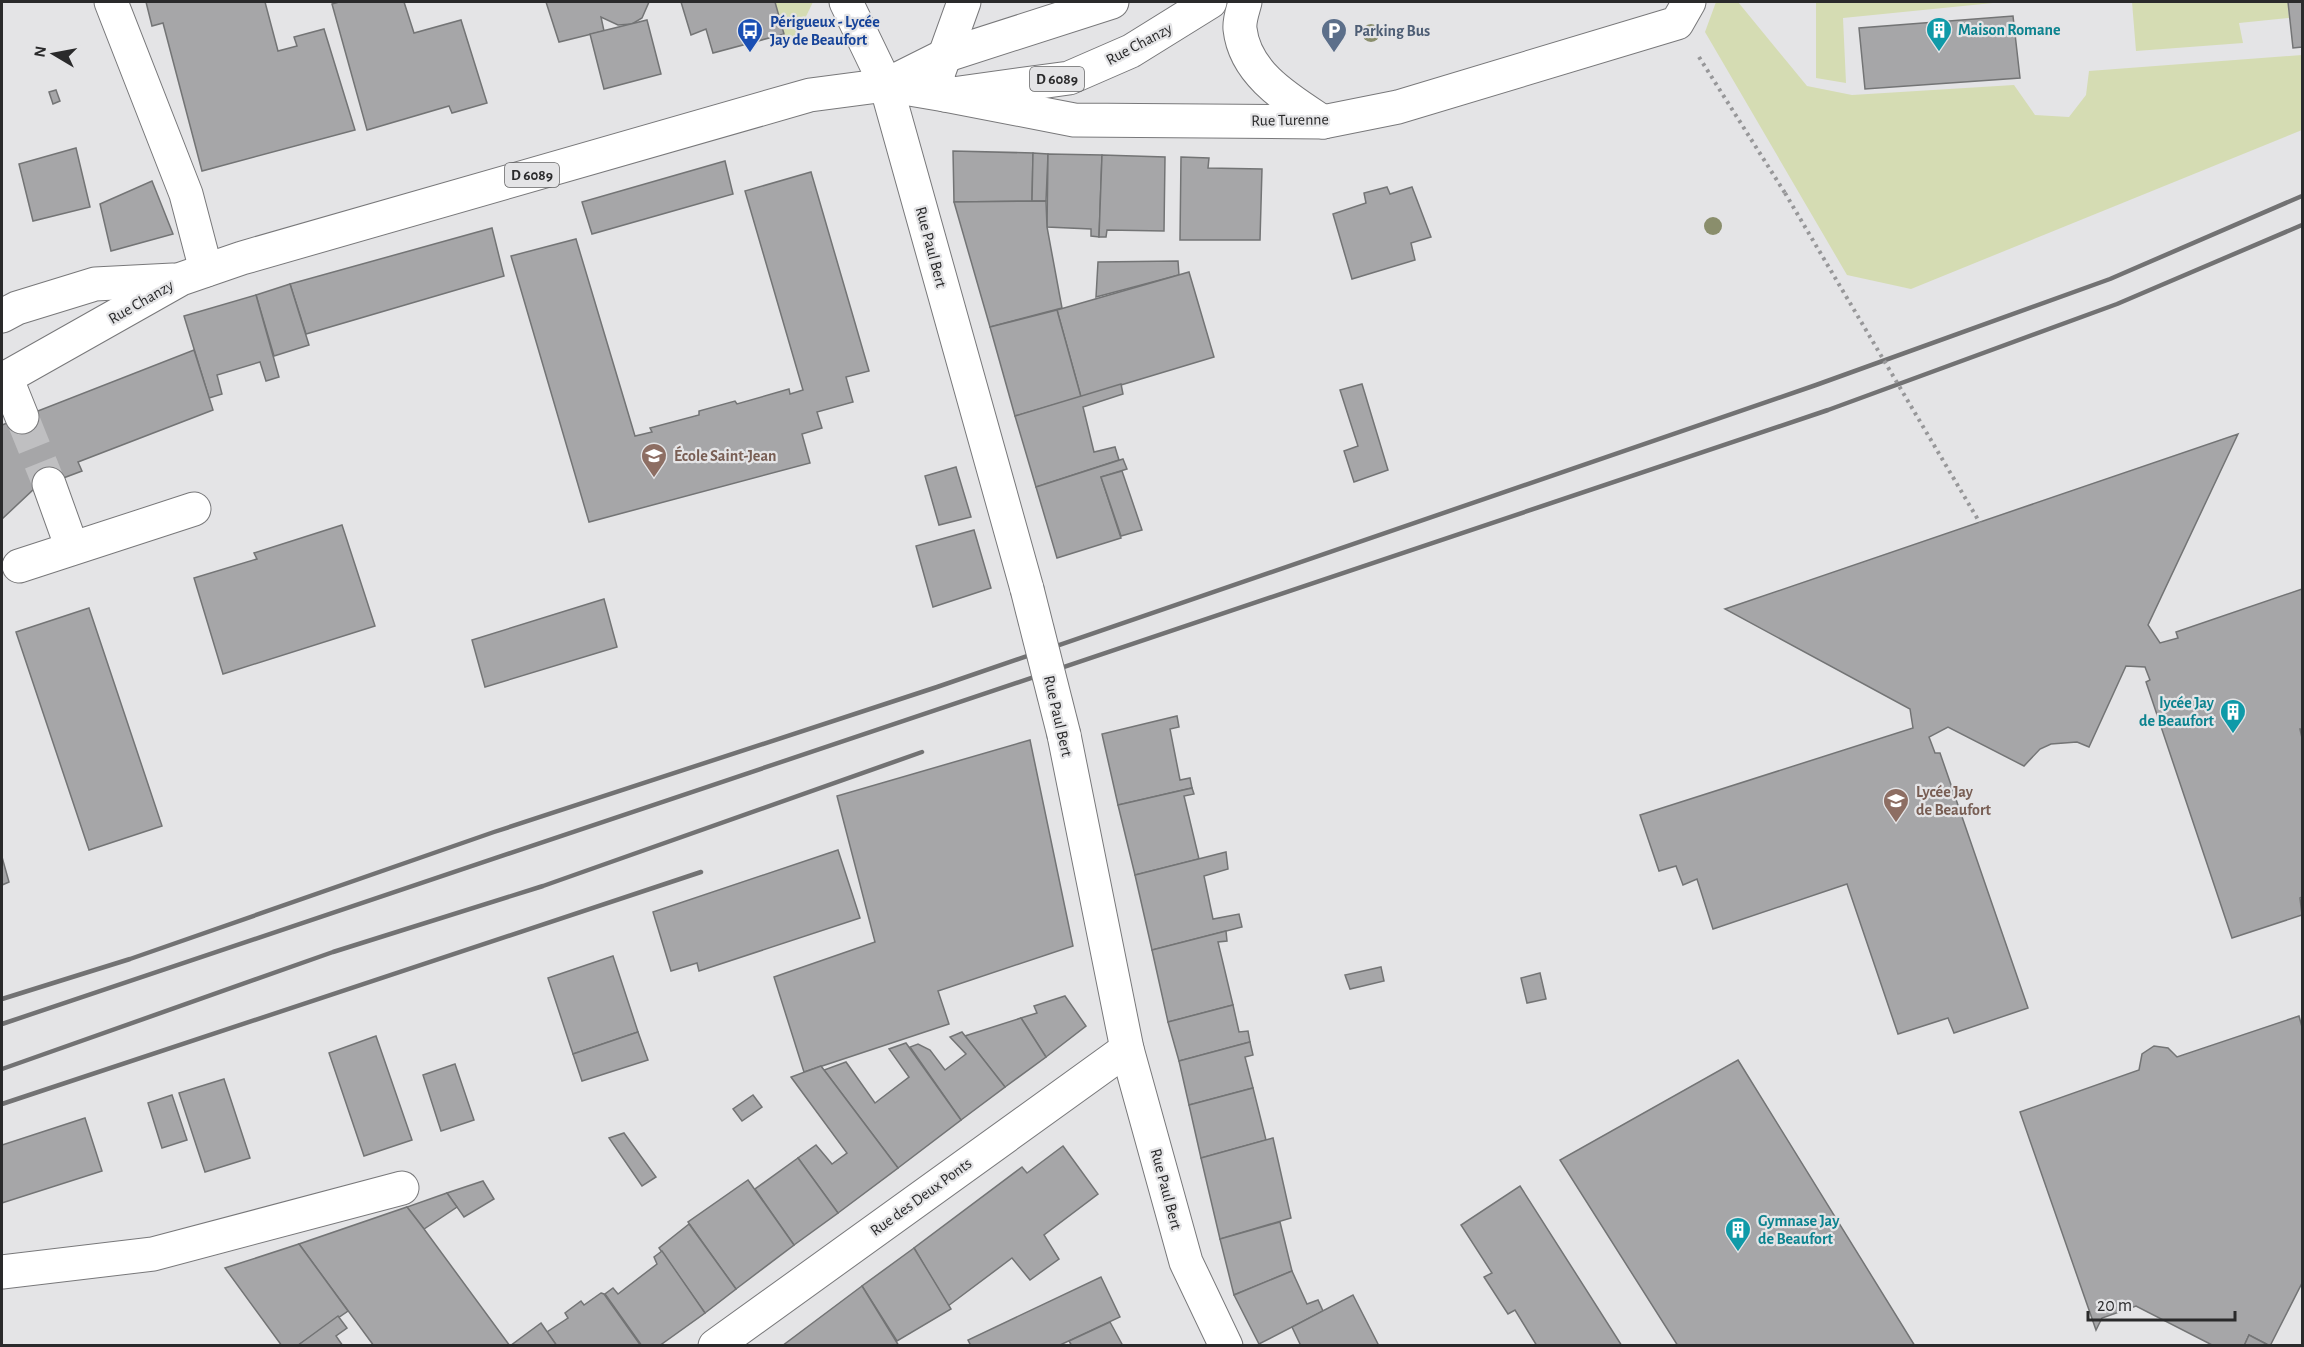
<svg xmlns="http://www.w3.org/2000/svg" width="2304" height="1347" font-family="'Alegreya Sans',sans-serif">
	<rect width="100%" height="100%" fill="#e4e4e6"/>
	<!-- green -->
	<g fill="#d5dcb3">
		<polygon points="775,2 813,2 797,35 785,38"/>
		<polygon points="1716,2 1738,2 1807,86 1852,95 2014,85 2035,115 2069,117 2086,95 2089,71 2302,55 2302,130 1911,289 1847,275 1705,32"/>
		<polygon points="1816,2 2003,2 1843,18 1846,83 1816,78"/>
		<polygon points="2132,2 2288,2 2289,18 2239,23 2243,43 2136,51"/>
	</g>
	<!-- building -->
	<g fill="#a6a6a8" stroke="#737475" stroke-width="1.5">
		<polygon points="146,2 265,2 278,51 297,46 294,37 324,29 355,130 202,171 163,23 152,26"/>
		<polygon points="339,2 404,2 414,33 461,20 487,103 452,113 449,106 367,130 332,4"/>
		<polygon points="546,2 649,2 642,18 632,24 618,25 601,17 604,31 559,42"/>
		<polygon points="681,2 775,2 784,34 713,53 706,29 691,35"/>
		<polygon points="2288,2 2302,2 2302,47 2293,48"/>
		<polygon points="2013,16 2020,78 1865,89 1859,28"/>
		<polygon points="647,20 661,74 604,89 590,34"/>
		<polygon points="56,90 60,101 53,104 49,92"/>
		<polygon points="76,148 90,207 33,221 19,164"/>
		<polygon points="953,151 1033,153 1032,201 954,202"/>
		<polygon points="1033,153 1048,154 1046,201 1032,201"/>
		<polygon points="1048,154 1102,155 1099,237 1091,236 1091,229 1047,227"/>
		<polygon points="1102,155 1165,157 1164,231 1107,230 1106,237 1099,237"/>
		<polygon points="1181,157 1209,158 1208,168 1262,169 1260,240 1180,240"/>
		<polygon points="725,161 733,194 592,234 582,202"/>
		<polygon points="811,172 869,371 846,377 853,402 817,412 822,428 802,434 810,463 589,522 511,256 576,239 635,436 652,432 650,428 699,415 699,411 735,401 737,404 789,389 790,394 803,390 745,191"/>
		<polygon points="152,181 173,234 111,251 100,204"/>
		<polygon points="1387,187 1390,194 1412,187 1431,237 1411,243 1415,260 1352,279 1333,214 1366,203 1364,193"/>
		<polygon points="1046,201 1047,227 1062,308 990,327 954,202"/>
		<polygon points="492,228 504,276 306,334 290,284"/>
		<polygon points="1178,261 1179,275 1096,297 1098,262"/>
		<polygon points="1189,272 1214,357 1081,397 1057,310"/>
		<polygon points="290,284 309,345 274,356 256,295"/>
		<polygon points="256,295 279,377 266,381 260,362 217,375 222,394 209,398 184,316"/>
		<polygon points="1057,310 1081,397 1015,416 990,327"/>
		<polygon points="194,350 213,410 78,462 82,471 34,489 2,519 2,425"/>
		<polygon points="1121,384 1123,394 1083,407 1094,452 1115,447 1119,460 1036,487 1015,416"/>
		<polygon points="1362,384 1388,470 1354,482 1344,451 1358,446 1340,390"/>
		<polygon points="2238,434 2148,625 2160,643 2178,638 2176,632 2302,589 2302,729 2300,729 2302,738 2302,897 2300,898 2302,915 2232,938 2146,682 2150,680 2145,667 2126,666 2089,747 2077,742 2051,744 2040,749 2024,766 1948,727 1929,737 1935,753 1940,753 2028,1008 1954,1033 1948,1018 1898,1034 1847,884 1713,929 1697,879 1683,885 1676,866 1659,871 1640,815 1913,728 1910,709 1725,609"/>
		<polygon points="1123,459 1127,469 1101,477 1121,538 1057,558 1036,487"/>
		<polygon points="956,467 971,517 939,525 925,476"/>
		<polygon points="1122,471 1142,530 1121,536 1101,477"/>
		<polygon points="342,525 375,626 223,674 194,578 257,559 254,553"/>
		<polygon points="974,530 991,588 933,607 916,546"/>
		<polygon points="604,599 617,647 485,687 472,640"/>
		<polygon points="89,608 162,826 89,850 16,632"/>
		<polygon points="1177,716 1179,727 1170,729 1180,780 1190,778 1192,788 1118,805 1102,734"/>
		<polygon points="1030,740 1073,946 938,991 949,1024 804,1072 774,977 875,942 837,796"/>
		<polygon points="1192,788 1194,794 1184,796 1199,859 1135,875 1118,805"/>
		<polygon points="838,850 860,918 699,971 697,963 671,971 653,912"/>
		<polygon points="1226,852 1228,869 1204,876 1213,919 1239,914 1242,927 1152,950 1135,875"/>
		<polygon points="2,857 9,882 2,885"/>
		<polygon points="1226,931 1227,941 1218,942 1233,1005 1168,1022 1152,950"/>
		<polygon points="613,956 638,1032 573,1054 548,978"/>
		<polygon points="1381,967 1384,981 1350,989 1345,975"/>
		<polygon points="1540,973 1546,999 1527,1003 1521,978"/>
		<polygon points="1065,996 1086,1026 1046,1057 1021,1018 1037,1013 1034,1006"/>
		<polygon points="1233,1005 1239,1032 1248,1031 1250,1042 1179,1061 1168,1022"/>
		<polygon points="2299,1016 2302,1027 2302,1283 2270,1346 2249,1335 2244,1346 2214,1346 2136,1306 2102,1318 2096,1330 2020,1112 2139,1070 2142,1054 2154,1046 2168,1048 2177,1057"/>
		<polygon points="1021,1018 1046,1057 1005,1087 965,1036"/>
		<polygon points="638,1032 648,1060 582,1081 573,1054"/>
		<polygon points="962,1032 1005,1087 961,1120 910,1047 918,1044 930,1050 945,1070 966,1054 950,1037"/>
		<polygon points="376,1036 412,1140 364,1156 329,1053"/>
		<polygon points="1250,1042 1253,1055 1245,1057 1253,1088 1189,1105 1179,1061"/>
		<polygon points="906,1043 961,1120 898,1168 824,1070 846,1062 875,1103 909,1077 889,1049"/>
		<polygon points="1738,1060 1915,1346 1678,1346 1560,1160"/>
		<polygon points="455,1064 474,1120 441,1131 423,1075"/>
		<polygon points="821,1066 898,1168 838,1213 798,1158 816,1145 832,1164 847,1153 791,1077"/>
		<polygon points="224,1079 250,1158 205,1172 179,1093"/>
		<polygon points="1253,1088 1266,1140 1201,1158 1189,1105"/>
		<polygon points="172,1095 187,1140 162,1148 148,1103"/>
		<polygon points="753,1095 762,1107 742,1121 733,1109"/>
		<polygon points="85,1118 102,1171 2,1203 2,1145"/>
		<polygon points="624,1133 656,1177 642,1186 609,1138"/>
		<polygon points="1273,1138 1291,1218 1220,1239 1201,1158"/>
		<polygon points="1063,1146 1098,1194 1044,1235 1059,1259 1030,1280 1012,1258 948,1306 914,1248 1022,1167 1027,1173"/>
		<polygon points="798,1158 838,1213 794,1245 755,1189"/>
		<polygon points="748,1180 794,1245 736,1289 688,1222"/>
		<polygon points="483,1181 494,1199 464,1217 447,1193"/>
		<polygon points="1520,1186 1622,1346 1537,1346 1515,1310 1508,1314 1484,1277 1492,1273 1461,1225"/>
		<polygon points="447,1193 457,1207 424,1229 407,1207"/>
		<polygon points="407,1207 424,1229 510,1346 374,1346 299,1244"/>
		<polygon points="1280,1222 1292,1271 1234,1295 1220,1239"/>
		<polygon points="689,1224 736,1289 705,1313 659,1248"/>
		<polygon points="299,1244 348,1311 297,1346 282,1346 225,1268"/>
		<polygon points="914,1248 951,1309 897,1341 862,1286"/>
		<polygon points="662,1251 705,1313 659,1346 642,1346 605,1294 613,1288 618,1294 657,1264 654,1257"/>
		<polygon points="1292,1271 1307,1304 1318,1300 1323,1311 1259,1344 1234,1295"/>
		<polygon points="1101,1277 1120,1317 1058,1346 971,1346 968,1340"/>
		<polygon points="862,1286 899,1346 782,1346"/>
		<polygon points="601,1293 604,1294 641,1346 557,1346 547,1332 568,1318 565,1313 581,1301 584,1305"/>
		<polygon points="1353,1295 1379,1346 1301,1346 1292,1327"/>
		<polygon points="338,1316 347,1328 336,1336 343,1346 297,1346"/>
		<polygon points="1110,1322 1123,1346 1072,1346 1069,1341"/>
		<polygon points="541,1323 557,1346 510,1346"/>
		<polygon points="2249,1335 2270,1346 2244,1346"/>
	</g>
	<g fill="none" stroke-linecap="round" stroke-linejoin="round">
		<!-- minor-tunnel -->
		<polyline stroke="#bfbfc1" stroke-width="33" stroke-dasharray="33 16" stroke-linecap="butt" points="22,417 49,484"/>
		<defs>
			<g id="minor">
				<polyline points="111,2 186,194 206,270"/>
				<polyline points="846,2 886,85 1027,589"/>
				<polyline points="964,2 937,77 945,95 1074,120 1323,122 1398,107 1677,23 1689,2"/>
				<path d="M1245 2C1243 10 1239 20 1240 29 1245 74 1288 99 1323 122"/>
				<polyline points="6,377 22,417"/>
				<polyline points="49,484 72,548"/>
				<polyline points="19,566 194,509"/>
				<polyline points="1064,735 1127,1049 1186,1262 1226,1346"/>
				<polyline points="2,1272 153,1254 402,1188"/>
				<polyline points="715,1346 1127,1049"/>
			</g>
			<g id="major">
				<polyline points="886,85 945,95 1069,78 1131,51 1210,2"/>
				<polyline points="2,316 17,308 95,284 173,280"/>
				<polyline points="2,380 181,279 242,258 810,95 886,85 944,56 1112,2"/>
			</g>
		</defs>
		<!-- minor casing -->
		<use href="#minor" stroke="#78787a" stroke-width="35"/>
		<!-- major casing -->
		<use href="#major" stroke="#78787a" stroke-width="35"/>
		<!-- path -->
		<polyline stroke="#979799" stroke-width="4" stroke-dasharray="3 4.5" stroke-linecap="butt" points="1699,57 1785,193"/>
		<!-- minor -->
		<use href="#minor" stroke="#fff" stroke-width="33"/>
		<!-- major -->
		<use href="#major" stroke="#fff" stroke-width="33"/>
		<!-- rail -->
		<g stroke="#727273" stroke-width="4.5">
			<polyline points="2,999 130,959 494,832 937,687 1816,385 2110,279 2302,196"/>
			<polyline points="2,1024 1828,410 2117,304 2302,225"/>
			<polyline points="2,1069 333,952 543,886 922,752"/>
			<polyline points="2,1104 701,872"/>
		</g>
		<defs>
			<polyline id="minor-bridge" points="1027,589 1064,735"/>
		</defs>
		<!-- minor-bridge casing -->
		<use href="#minor-bridge" stroke="#78787a" stroke-width="35" stroke-linecap="butt"/>
		<!-- path-bridge -->
		<polyline stroke="#979799" stroke-width="4" stroke-dasharray="3 4.5" stroke-linecap="butt" points="1785,193 1980,523"/>
		<!-- minor-bridge -->
		<use href="#minor-bridge" stroke="#fff" stroke-width="33"/>
	</g>
	<!-- trees -->
	<g fill="#8a8e6c">
		<circle cx="1371" cy="33" r="9"/>
		<circle cx="1713" cy="226" r="9"/>
	</g>
	<!-- icons -->
	<defs>
		<symbol id="building-pin" viewBox="-11 -11 22 30"><path d="M0 17L-7.5 6A9.5 9.5 0 1 1 7.5 6Z" fill="#0f9aa8" stroke="#e4e4e6"/><path d="M-4-6H4V6H1V3H-1V6H-4ZM-2.5-4.3h1.7v1.8h-1.7ZM.8-4.3h1.7v1.8H.8ZM-2.5-1h1.7V.8h-1.7ZM.8-1h1.7V.8H.8Z" fill="#fff"/></symbol>
		<symbol id="bus-pin" viewBox="-11 -11 22 30"><path d="M0 17L-7.5 6A9.5 9.5 0 1 1 7.5 6Z" fill="#1a4fb4" stroke="#e4e4e6"/><path d="M-5-6H5V4H4V6H2V4H-2V6H-4V4H-5ZM-3.5-4V0h7V-4ZM-3.5 1.2v1.5H-2V1.2ZM2 1.2v1.5H3.5V1.2Z" fill="#fff"/></symbol>
		<symbol id="parking-pin" viewBox="-11 -11 22 30"><path d="M0 17L-7.5 6A9.5 9.5 0 1 1 7.5 6Z" fill="#5c6f8a" stroke="#e4e4e6"/><path d="M-3.5-5.5H1a3.5 3.5 0 0 1 0 7H-1V5.5H-3.5ZM-1-3.4V-.6H.8a1.4 1.4 0 0 0 0-2.8Z" fill="#fff"/></symbol>
		<symbol id="school-pin" viewBox="-11 -11 22 30"><path d="M0 17L-7.5 6A9.5 9.5 0 1 1 7.5 6Z" fill="#8d6e63" stroke="#e4e4e6"/><path d="M0-5L7-2L0 1L-7-2ZM-4 1L0 2.5L4 1V4Q0 6-4 4Z" fill="#fff"/></symbol>
	</defs>
	<g fill-rule="evenodd">
		<use href="#building-pin" x="1924" y="15" width="30" height="40"/>
		<use href="#bus-pin" x="735" y="16" width="30" height="40"/>
		<use href="#parking-pin" x="1319" y="16" width="30" height="40"/>
		<use href="#school-pin" x="639" y="441" width="30" height="40"/>
		<use href="#building-pin" x="2218" y="697" width="30" height="40"/>
		<use href="#school-pin" x="1881" y="786" width="30" height="40"/>
		<use href="#building-pin" x="1723" y="1215" width="30" height="40"/>
	</g>
	<g text-anchor="middle" dominant-baseline="central" stroke-width="4.5" stroke-linejoin="round" paint-order="stroke">
		<!-- shield labels -->
		<g fill="#e4e4e6" stroke="#626263" stroke-width="1.5">
			<rect x="1030" y="67" width="54" height="24" rx="4.5"/>
			<rect x="505" y="163" width="54" height="24" rx="4.5"/>
		</g>
		<g font-size="15" font-weight="bold" fill="#2a2a2b">
			<text x="1057" y="79">D 6089</text>
			<text x="532" y="175">D 6089</text>
		</g>
		<!-- transit labels -->
		<g font-size="16" font-weight="bold" fill="#164399" stroke="#e4e4e6" text-anchor="start">
			<text x="770" y="22">Périgueux - Lycée<tspan x="770" dy="18">Jay de Beaufort</tspan></text>
		</g>
		<!-- culture labels -->
		<g font-size="16" font-weight="bold" fill="#0d838f" stroke="#e4e4e6" text-anchor="start">
			<text x="1958" y="30">Maison Romane</text>
			<text x="2214" y="703" text-anchor="end">lycée Jay<tspan x="2214" dy="18">de Beaufort</tspan></text>
			<text x="1758" y="1221">Gymnase Jay<tspan x="1758" dy="18">de Beaufort</tspan></text>
		</g>
		<!-- service labels -->
		<g font-size="16" font-weight="bold" fill="#4e5e75" stroke="#e4e4e6" text-anchor="start">
			<text x="1354" y="31">Parking Bus</text>
		</g>
		<!-- street labels -->
		<g font-size="16" fill="#2a2a2b" stroke="#e4e4e6">
			<text transform="translate(1139 44) rotate(-28)">Rue Chanzy</text>
			<text transform="translate(1290 120) rotate(-1)">Rue Turenne</text>
			<text transform="translate(931 247) rotate(75)">Rue Paul Bert</text>
			<text transform="translate(141 302) rotate(-30)">Rue Chanzy</text>
			<text transform="translate(1058 716) rotate(77)">Rue Paul Bert</text>
			<text transform="translate(1166 1189) rotate(75)">Rue Paul Bert</text>
			<text transform="translate(921 1197) rotate(-36)">Rue des Deux Ponts</text>
		</g>
		<!-- education labels -->
		<g font-size="16" font-weight="bold" fill="#785e54" stroke="#e4e4e6" text-anchor="start">
			<text x="674" y="456">École Saint-Jean</text>
			<text x="1916" y="792">Lycée Jay<tspan x="1916" dy="18">de Beaufort</tspan></text>
		</g>
	</g>
	<!-- border -->
	<rect width="2304" height="1347" fill="none" stroke="#2a2a2b" stroke-width="6"/>
	<!-- north arrow -->
	<g transform="translate(54 54) rotate(280)" stroke="#e4e4e6" stroke-width="4.5" paint-order="stroke">
	<path d="M0-4.5L10 22L0 15L-10 22Z" fill="#2a2a2b"/>
	<text y="-9" font-size="16" font-weight="bold" text-anchor="middle" fill="#2a2a2b">N</text>
	</g>
	<!-- scale -->
	<path d="M2088 1311v9h147v-9" fill="none" stroke="#2a2a2b" stroke-width="3"/>
	<text x="2097" y="1311" font-size="18" fill="#2a2a2b" stroke="#e4e4e6" stroke-width="4.5" paint-order="stroke">20 m</text>
</svg>
